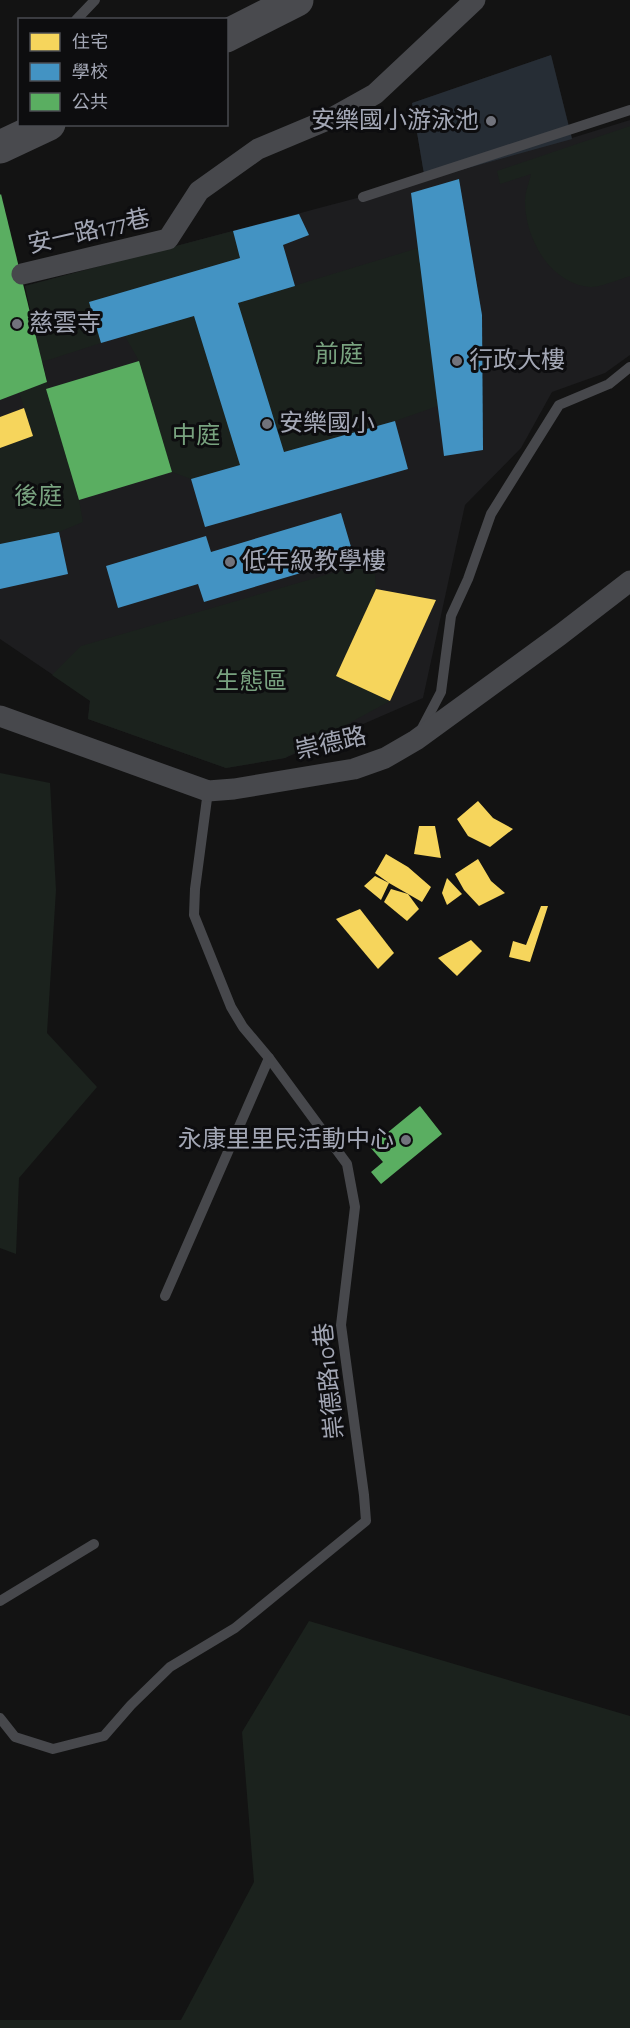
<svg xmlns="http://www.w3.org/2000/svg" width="630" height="2028" font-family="'Alegreya Sans','Noto Sans TC',sans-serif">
	<rect width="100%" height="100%" fill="#131313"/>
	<!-- built -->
	<polygon fill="#1d1d1f" points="551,55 572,138 630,120 630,355 605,373 552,392 521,448 465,505 423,698 285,758 226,768 88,719 90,700 0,639 0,400 47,381 25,286 425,180 412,103"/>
	<!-- green -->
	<g fill="#1b221d">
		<path d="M630 126V276C620 279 599 288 590 287 549 283 525 238 525 201 525 192 529 183 531 174L500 184 497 171Z"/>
		<polygon points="233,231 240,258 89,302 101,343 42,362 25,286"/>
		<polygon points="418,248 438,406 395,421 284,452 238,303"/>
		<polygon points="194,316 240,465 191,479 172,472 139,361 125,336"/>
		<polygon points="47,382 79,500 83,522 59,532 0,544 0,448 33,436 19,392"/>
		<polygon points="374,561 376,589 336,675 390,701 285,758 226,768 88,719 90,701 52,675 81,646"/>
		<polygon points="0,773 50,783 56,890 47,1033 97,1087 19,1178 16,1254 0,1248"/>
		<polygon points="309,1621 630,1716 630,2028 0,2028 0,2020 181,2020 254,1882 242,1732"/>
	</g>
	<!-- water -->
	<polygon fill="#262d35" points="551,55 572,139 425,180 412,103"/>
	<!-- homes -->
	<g fill="#f6d55c">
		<polygon points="24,408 33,436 0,448 0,417"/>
		<polygon points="376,589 436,600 390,701 336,676"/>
		<polygon points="478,801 493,818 513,829 490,847 468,836 457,819"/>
		<polygon points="419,826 435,826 441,858 414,854"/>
		<polygon points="386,854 408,867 431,887 422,902 389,883 381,900 364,886 375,876 389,883 375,873"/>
		<polygon points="478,859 491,881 505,893 479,906 464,890 455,874"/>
		<polygon points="447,878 462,894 447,905 442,893"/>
		<polygon points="391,889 408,894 419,909 407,921 384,902"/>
		<polygon points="541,906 548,906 530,962 509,957 513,941 526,945"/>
		<polygon points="360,909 394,953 378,969 336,919"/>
		<polygon points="471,940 482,951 457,976 438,958"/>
	</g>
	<!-- schools -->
	<g fill="#4393c3">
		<polygon points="459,179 482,315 483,450 444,456 411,193"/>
		<polygon points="299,214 309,235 283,245 295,286 238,303 284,452 395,421 408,469 205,527 191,479 240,465 194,316 101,343 89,302 240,258 233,231"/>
		<polygon points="341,513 354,557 204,602 198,584 118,608 106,566 206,536 211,552"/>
		<polygon points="59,532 68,574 0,589 0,544"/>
	</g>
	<!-- public -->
	<g fill="#5aae61">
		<polygon points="1,194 47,382 0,400 0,195"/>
		<polygon points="139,361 172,472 79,500 46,389"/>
		<polygon points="420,1106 442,1134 381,1184 371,1172 383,1162 370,1147"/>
	</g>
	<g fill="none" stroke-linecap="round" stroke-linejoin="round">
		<!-- service -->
		<g stroke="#47484c" stroke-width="10">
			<polyline points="76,20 95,0"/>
			<polyline points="363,197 630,110"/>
			<polyline points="420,732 441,692 451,616 468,579 491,514 559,405 609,384 630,367"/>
			<polyline points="165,1296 269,1058"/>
			<polyline points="0,1601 94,1544"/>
			<polyline points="0,1718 15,1737 53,1749 104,1736 131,1705 170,1667 235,1628 366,1521 364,1495 341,1325 355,1207 347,1164 269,1058 243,1027 231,1007 194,915 195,889 208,791"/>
		</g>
		<!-- minor -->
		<g stroke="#47484c" stroke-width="21">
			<polyline points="22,274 168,239 199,191 258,149 332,118 375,94 475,0"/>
			<polyline points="0,716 208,791 234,789 354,769 385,758 416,740 560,635 630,581"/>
		</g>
		<!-- primary -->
		<g stroke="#494a4e" stroke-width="33">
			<polyline points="226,36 297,0"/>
			<polyline points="0,147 49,124"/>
		</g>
	</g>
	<!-- markers -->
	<g fill="#71737c" stroke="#0d0d0f" stroke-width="2">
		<circle cx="491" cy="121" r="6"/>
		<circle cx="17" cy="324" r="6"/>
		<circle cx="457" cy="361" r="6"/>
		<circle cx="267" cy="424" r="6"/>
		<circle cx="230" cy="562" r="6"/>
		<circle cx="406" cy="1140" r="6"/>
	</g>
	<g text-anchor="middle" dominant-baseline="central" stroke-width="6" stroke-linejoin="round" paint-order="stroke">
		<!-- poi labels -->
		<g font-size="24" fill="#a3a7b5" stroke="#0d0d0f" text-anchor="start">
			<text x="479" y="121" text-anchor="end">安樂國小游泳池</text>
			<text x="29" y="324">慈雲寺</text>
			<text x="469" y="361">行政大樓</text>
			<text x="279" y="424">安樂國小</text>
			<text x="242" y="562">低年級教學樓</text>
			<text x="394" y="1140" text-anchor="end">永康里里民活動中心</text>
		</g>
		<!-- street labels -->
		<g font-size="24" fill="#a3a7b5" stroke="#0d0d0f">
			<text transform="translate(89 232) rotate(-13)">安一路177巷</text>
			<text transform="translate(331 744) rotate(-13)">崇德路</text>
			<text transform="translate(330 1381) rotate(-96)">崇德路10巷</text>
		</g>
		<!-- park labels -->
		<g font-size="24" fill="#78a27f" stroke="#0d0d0f">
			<text x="339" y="355">前庭</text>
			<text x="196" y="436">中庭</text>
			<text x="38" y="497">後庭</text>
			<text x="251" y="682">生態區</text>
		</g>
	</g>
	<!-- legend -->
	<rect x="18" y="18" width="210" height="108" fill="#0d0d0f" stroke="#494b51" stroke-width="1.5"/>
	<rect x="30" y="33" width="30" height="18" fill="#f6d55c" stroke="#494b51" stroke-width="1.5"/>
	<text x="72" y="48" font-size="18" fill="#a3a7b5">住宅</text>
	<rect x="30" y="63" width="30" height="18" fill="#4393c3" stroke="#494b51" stroke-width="1.5"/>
	<text x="72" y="78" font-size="18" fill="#a3a7b5">學校</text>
	<rect x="30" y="93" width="30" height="18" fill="#5aae61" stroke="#494b51" stroke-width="1.5"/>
	<text x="72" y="108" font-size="18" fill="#a3a7b5">公共</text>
</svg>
